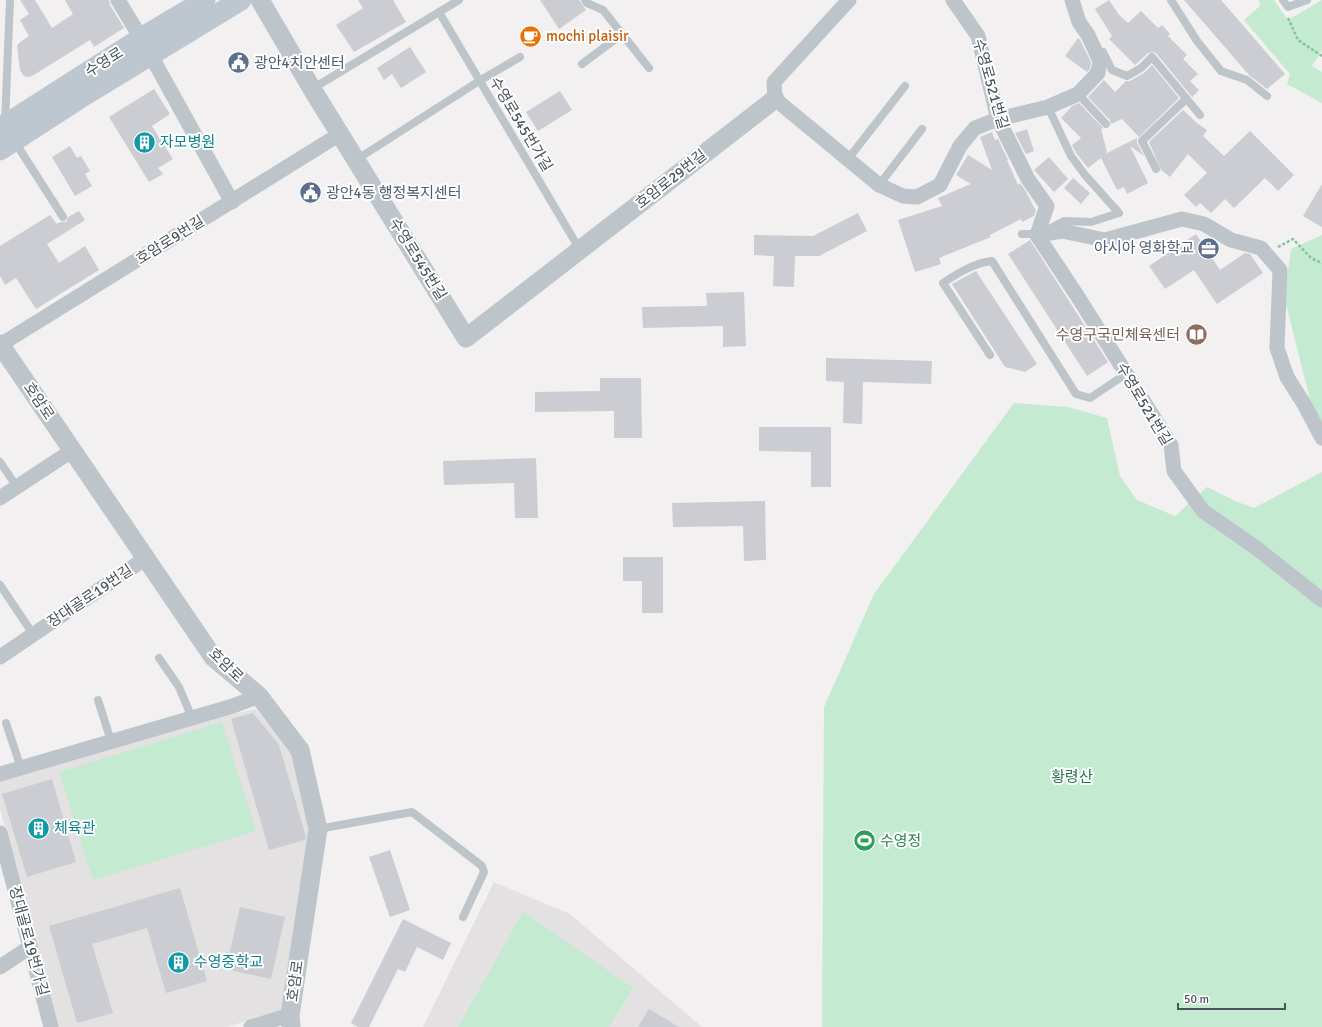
<svg xmlns="http://www.w3.org/2000/svg" width="1322" height="1027" font-family="Signika,'Noto Sans KR',sans-serif">
	<rect width="100%" height="100%" fill="#f2f0f0"/>
	<!-- education -->
	<g fill="#e3e1e1">
		<polygon points="255,709 294,753 313,827 281,1010 227,1027 57,1027 0,808 0,780 229,715"/>
		<polygon points="494,882 570,914 702,1027 423,1027"/>
	</g>
	<!-- green -->
	<g fill="#c4ead1">
		<polygon points="1259,0 1274,0 1288,20 1322,0 1322,50 1312,66 1322,72 1322,103 1287,84 1290,74 1244,20 1260,6"/>
		<polygon points="1322,235 1322,422 1311,404 1286,304 1287,279 1291,249"/>
		<polygon points="1014,403 1068,407 1107,418 1120,476 1137,500 1175,516 1207,487 1235,501 1254,508 1322,472 1322,1027 822,1027 824,707 874,594"/>
		<polygon points="222,722 256,831 93,880 59,772"/>
		<polygon points="523,912 633,988 609,1027 458,1027"/>
	</g>
	<!-- building -->
	<g fill="#cbcdd2">
		<polygon points="20,0 35,0 52,28 73,14 65,0 109,0 110,5 124,28 94,47 90,40 32,76 26,77 23,75 20,70 17,46 19,43 29,36 20,20 29,14"/>
		<polygon points="358,0 393,0 406,22 354,52 336,25 363,8"/>
		<polygon points="540,0 579,0 586,10 559,29"/>
		<polygon points="1109,0 1119,15 1128,23 1141,11 1158,28 1162,25 1170,34 1168,36 1187,55 1183,59 1198,74 1190,81 1199,90 1192,97 1156,53 1153,52 1148,53 1135,65 1109,39 1112,36 1095,9"/>
		<polygon points="1184,0 1221,0 1285,74 1267,89 1249,75"/>
		<polygon points="1078,38 1080,40 1091,62 1090,69 1087,72 1065,56"/>
		<polygon points="410,47 426,72 401,88 392,74 384,80 377,68"/>
		<polygon points="1152,65 1179,98 1139,137 1122,119 1111,124 1110,120 1088,97 1104,80 1115,92 1126,81 1130,81 1144,73"/>
		<polygon points="154,89 170,114 152,126 173,159 158,168 163,174 149,182 109,117"/>
		<polygon points="560,91 572,110 538,131 526,112"/>
		<polygon points="1079,103 1103,128 1101,129 1107,152 1105,154 1137,138 1137,143 1144,156 1130,146 1148,183 1127,194 1124,187 1117,190 1101,158 1088,168 1076,153 1072,145 1081,138 1061,118 1072,106"/>
		<polygon points="1183,110 1197,123 1207,130 1203,136 1224,156 1250,131 1294,175 1278,191 1265,178 1234,208 1225,199 1211,213 1200,203 1196,207 1184,195 1207,173 1188,154 1170,177 1161,170 1149,142"/>
		<polygon points="1027,129 1034,151 1026,154 1015,133"/>
		<polygon points="992,132 995,140 998,139 1008,160 1007,160 1018,185 1020,183 1025,190 1036,211 1034,216 1022,222 1021,219 990,235 991,237 939,258 941,264 915,272 898,220 942,206 938,198 971,184 956,175 968,155 992,170 980,137"/>
		<polygon points="70,146 77,158 81,156 90,171 85,174 92,186 75,196 52,157"/>
		<polygon points="1049,157 1068,179 1054,192 1034,170"/>
		<polygon points="1073,178 1090,193 1081,204 1064,188"/>
		<polygon points="1322,184 1322,227 1303,216"/>
		<polygon points="79,211 85,220 47,244 59,263 85,246 99,270 36,309 16,278 5,285 0,276 0,246 50,215 57,224 60,222 66,222 68,217"/>
		<polygon points="858,213 867,231 819,256 795,256 794,287 773,286 774,256 754,255 754,235 813,236"/>
		<polygon points="1196,234 1220,270 1245,253 1250,254 1263,273 1217,304 1194,270 1165,289 1149,266"/>
		<polygon points="1030,240 1108,362 1087,376 1008,254"/>
		<polygon points="976,271 1037,364 1025,372 1005,367 952,284"/>
		<polygon points="744,292 746,346 723,347 723,326 643,328 642,307 707,306 706,293"/>
		<polygon points="826,358 932,361 931,384 863,382 862,424 843,423 844,382 826,381"/>
		<polygon points="600,378 641,378 642,438 614,438 614,411 535,412 535,392 600,391"/>
		<polygon points="759,427 831,427 831,487 811,487 811,452 759,451"/>
		<polygon points="536,458 538,518 515,518 514,483 444,485 443,461"/>
		<polygon points="765,501 766,560 744,561 743,526 673,527 672,503"/>
		<polygon points="623,557 663,557 663,613 642,613 642,581 623,581"/>
		<polygon points="253,713 279,745 306,837 305,840 269,850 231,719"/>
		<polygon points="52,779 76,862 27,877 2,794"/>
		<polygon points="390,850 410,910 390,917 369,857"/>
		<polygon points="180,888 207,981 166,993 147,928 92,944 113,1013 77,1023 49,926"/>
		<polygon points="240,907 285,917 271,979 226,969"/>
		<polygon points="403,919 451,943 443,960 417,947 405,972 398,969 369,1027 358,1027 351,1023"/>
		<polygon points="649,1009 679,1027 638,1027"/>
	</g>
	<g fill="none" stroke-linecap="round" stroke-linejoin="round">
		<!-- path -->
		<g stroke="#80c5a0" stroke-width="2.5" stroke-dasharray="3 2" stroke-linecap="butt">
			<polyline points="1288,18 1298,40 1322,56"/>
			<polyline points="1278,247 1293,239 1311,258 1322,263"/>
		</g>
		<!-- service -->
		<g stroke="#bdc5cb" stroke-width="8">
			<polyline points="585,0 587,3 603,10 649,68"/>
			<polyline points="1171,0 1197,41 1221,71 1247,80 1267,96"/>
			<polyline points="1283,0 1288,7 1307,0"/>
			<polyline points="439,12 580,250"/>
			<polyline points="1103,52 1112,70 1127,76 1141,68 1152,57 1200,115"/>
			<polyline points="582,64 622,34"/>
			<polyline points="312,89 459,0"/>
			<polyline points="1078,94 1106,124"/>
			<polyline points="1048,107 1071,156 1085,175 1119,213 1091,222 1064,221 1049,229"/>
			<polyline points="5,123 10,0"/>
			<polyline points="15,142 63,217"/>
			<polyline points="848,159 905,86"/>
			<polyline points="356,160 479,81 520,57"/>
			<polyline points="1156,169 1142,141 1186,99"/>
			<polyline points="879,185 922,129"/>
			<polyline points="1022,234 1039,234"/>
			<path d="M990 355 943 283C958 273 974 263 992 261L1076 394 1090 398 1126 374"/>
			<polyline points="0,462 17,487"/>
			<polyline points="0,585 33,634"/>
			<polyline points="159,658 179,687 192,718"/>
			<polyline points="98,700 111,741"/>
			<polyline points="6,723 21,768"/>
			<polyline points="318,829 412,812 482,866 484,872 463,917"/>
		</g>
		<!-- minor -->
		<g stroke="#bdc5cb" stroke-width="15">
			<polyline points="118,0 141,38"/>
			<polyline points="849,0 774,82 775,99 879,185 903,196 917,197 940,185 960,146 975,128 998,119 1048,107 1078,94 1098,73 1100,61 1088,35 1079,22 1072,0"/>
			<polyline points="953,0 978,36 998,119 1028,179 1047,206 1037,235 1078,297 1171,445 1174,471 1203,511 1255,547 1322,600"/>
			<polyline points="150,54 232,202"/>
			<polyline points="1037,235 1062,231 1105,240 1182,219 1204,224 1231,240 1261,248 1280,270 1277,348 1287,377 1304,404 1322,438"/>
			<polyline points="0,345 340,134"/>
			<polyline points="0,498 73,450"/>
			<polyline points="0,657 146,558"/>
			<polyline points="0,774 233,706 259,696"/>
			<polyline points="0,833 51,1027"/>
			<polyline points="0,967 30,947"/>
			<polyline points="251,1027 290,1015"/>
		</g>
		<!-- tertiary -->
		<g stroke="#bdc5cb" stroke-width="19">
			<polyline points="260,0 312,89 466,338 775,99"/>
			<polyline points="0,344 213,657 259,696 300,750 318,829 290,1015 291,1027"/>
		</g>
		<!-- secondary -->
		<g stroke="#bec7cf" stroke-width="21">
			<polyline points="0,128 141,38 205,0"/>
			<polyline points="0,150 85,95 241,0"/>
		</g>
	</g>
	<!-- icons -->
	<defs>
		<symbol id="cafe-disc" viewBox="-11 -11 22 22"><circle r="9.5" fill="#e8710a" stroke="#fff"/><path d="M-5.5-4.5H6V0H3Q3 3.5 0 3.5H-2.5Q-5.5 3.5-5.5 0ZM3-3.2v2h1.7v-2ZM-6 4.5H4V6H-6Z" fill="#fff"/></symbol>
		<symbol id="civic-disc" viewBox="-11 -11 22 22"><circle r="9.5" fill="#5c6f8a" stroke="#fff"/><path d="M-.6-6.5H3V-4.5H.6V-3L4-1V1h2V6H-6V1h2V-1L-.6-3ZM-1.2 2.5V6h2.4V2.5Z" fill="#fff"/></symbol>
		<symbol id="building-disc" viewBox="-11 -11 22 22"><circle r="9.5" fill="#0f9aa8" stroke="#fff"/><path d="M-4-6H4V6H1V3H-1V6H-4ZM-2.5-4.3h1.7v1.8h-1.7ZM.8-4.3h1.7v1.8H.8ZM-2.5-1h1.7V.8h-1.7ZM.8-1h1.7V.8H.8Z" fill="#fff"/></symbol>
		<symbol id="office-disc" viewBox="-11 -11 22 22"><circle r="9.5" fill="#5c6f8a" stroke="#fff"/><path d="M-6-3h4V-5.5h4V-3h4V5H-6ZM-1-4.5V-3h2v-1.5ZM-6 0V1H6V0Z" fill="#fff"/></symbol>
		<symbol id="library-disc" viewBox="-11 -11 22 22"><circle r="9.5" fill="#8d6e63" stroke="#fff"/><path d="M-6-4Q-3-5.5-.7-3.5V5Q-3 3-6 4ZM6-4Q3-5.5 .7-3.5V5Q3 3 6 4Z" fill="#fff"/></symbol>
		<symbol id="stadium-disc" viewBox="-11 -11 22 22"><circle r="9.5" fill="#2e9e5b" stroke="#fff"/><path d="M0-5a6.5 5 0 1 0 0 10a6.5 5 0 1 0 0-10ZM-3.5-1.8h7v3.6h-7Z" fill="#fff"/></symbol>
	</defs>
	<g fill-rule="evenodd">
		<use href="#cafe-disc" x="518" y="24" width="25" height="25"/>
		<use href="#civic-disc" x="226" y="50" width="25" height="25"/>
		<use href="#building-disc" x="132" y="130" width="25" height="25"/>
		<use href="#civic-disc" x="298" y="180" width="25" height="25"/>
		<use href="#office-disc" x="1196" y="236" width="25" height="25"/>
		<use href="#library-disc" x="1184" y="322" width="25" height="25"/>
		<use href="#building-disc" x="26" y="816" width="25" height="25"/>
		<use href="#stadium-disc" x="852" y="828" width="25" height="25"/>
		<use href="#building-disc" x="166" y="950" width="25" height="25"/>
	</g>
	<g text-anchor="middle" dominant-baseline="central" stroke-width="4" stroke-linejoin="round" paint-order="stroke">
		<!-- food labels -->
		<g font-size="15" fill="#c56008" stroke="#fff" text-anchor="start">
			<text x="546" y="36">mochi plaisir</text>
		</g>
		<!-- street labels -->
		<g font-size="15" fill="#4a545b" stroke="#fff">
			<text transform="translate(104 62) rotate(-32)">수영로</text>
			<text transform="translate(991 84) rotate(74)">수영로521번길</text>
			<text transform="translate(521 124) rotate(59)">수영로545번가길</text>
			<text transform="translate(671 179) rotate(-38)">호암로29번길</text>
			<text transform="translate(170 240) rotate(-32)">호암로9번길</text>
			<text transform="translate(418 259) rotate(58)">수영로545번길</text>
			<text transform="translate(39 401) rotate(56)">호암로</text>
			<text transform="translate(1144 404) rotate(59)">수영로521번길</text>
			<text transform="translate(90 596) rotate(-34)">장대골로19번길</text>
			<text transform="translate(226 665) rotate(44)">호암로</text>
			<text transform="translate(29 941) rotate(75)">장대골로19번가길</text>
			<text transform="translate(295 981) rotate(-82)">호암로</text>
		</g>
		<!-- service labels -->
		<g font-size="15" fill="#4e5e75" stroke="#fff" text-anchor="start">
			<text x="254" y="63">광안4치안센터</text>
			<text x="326" y="193">광안4동 행정복지센터</text>
			<text x="1194" y="248" text-anchor="end">아시아 영화학교</text>
		</g>
		<!-- culture labels -->
		<g font-size="15" fill="#0d838f" stroke="#fff" text-anchor="start">
			<text x="160" y="142">자모병원</text>
			<text x="54" y="828">체육관</text>
			<text x="194" y="962">수영중학교</text>
		</g>
		<!-- education labels -->
		<g font-size="15" fill="#785e54" stroke="#fff" text-anchor="end">
			<text x="1180" y="335">수영구국민체육센터</text>
		</g>
		<!-- park labels -->
		<g font-size="15" fill="#227548" stroke="#fff">
			<text x="1072" y="777">황령산</text>
		</g>
		<!-- leisure labels -->
		<g font-size="15" fill="#27864d" stroke="#fff" text-anchor="start">
			<text x="880" y="841">수영정</text>
		</g>
	</g>
	<!-- scale -->
	<path d="M1178 1003v6h107v-6" fill="none" stroke="#4a545b" stroke-width="2"/>
	<text x="1184" y="1003" font-size="12" fill="#4a545b" stroke="#ffffff" stroke-width="3" paint-order="stroke">50 m</text>
</svg>
